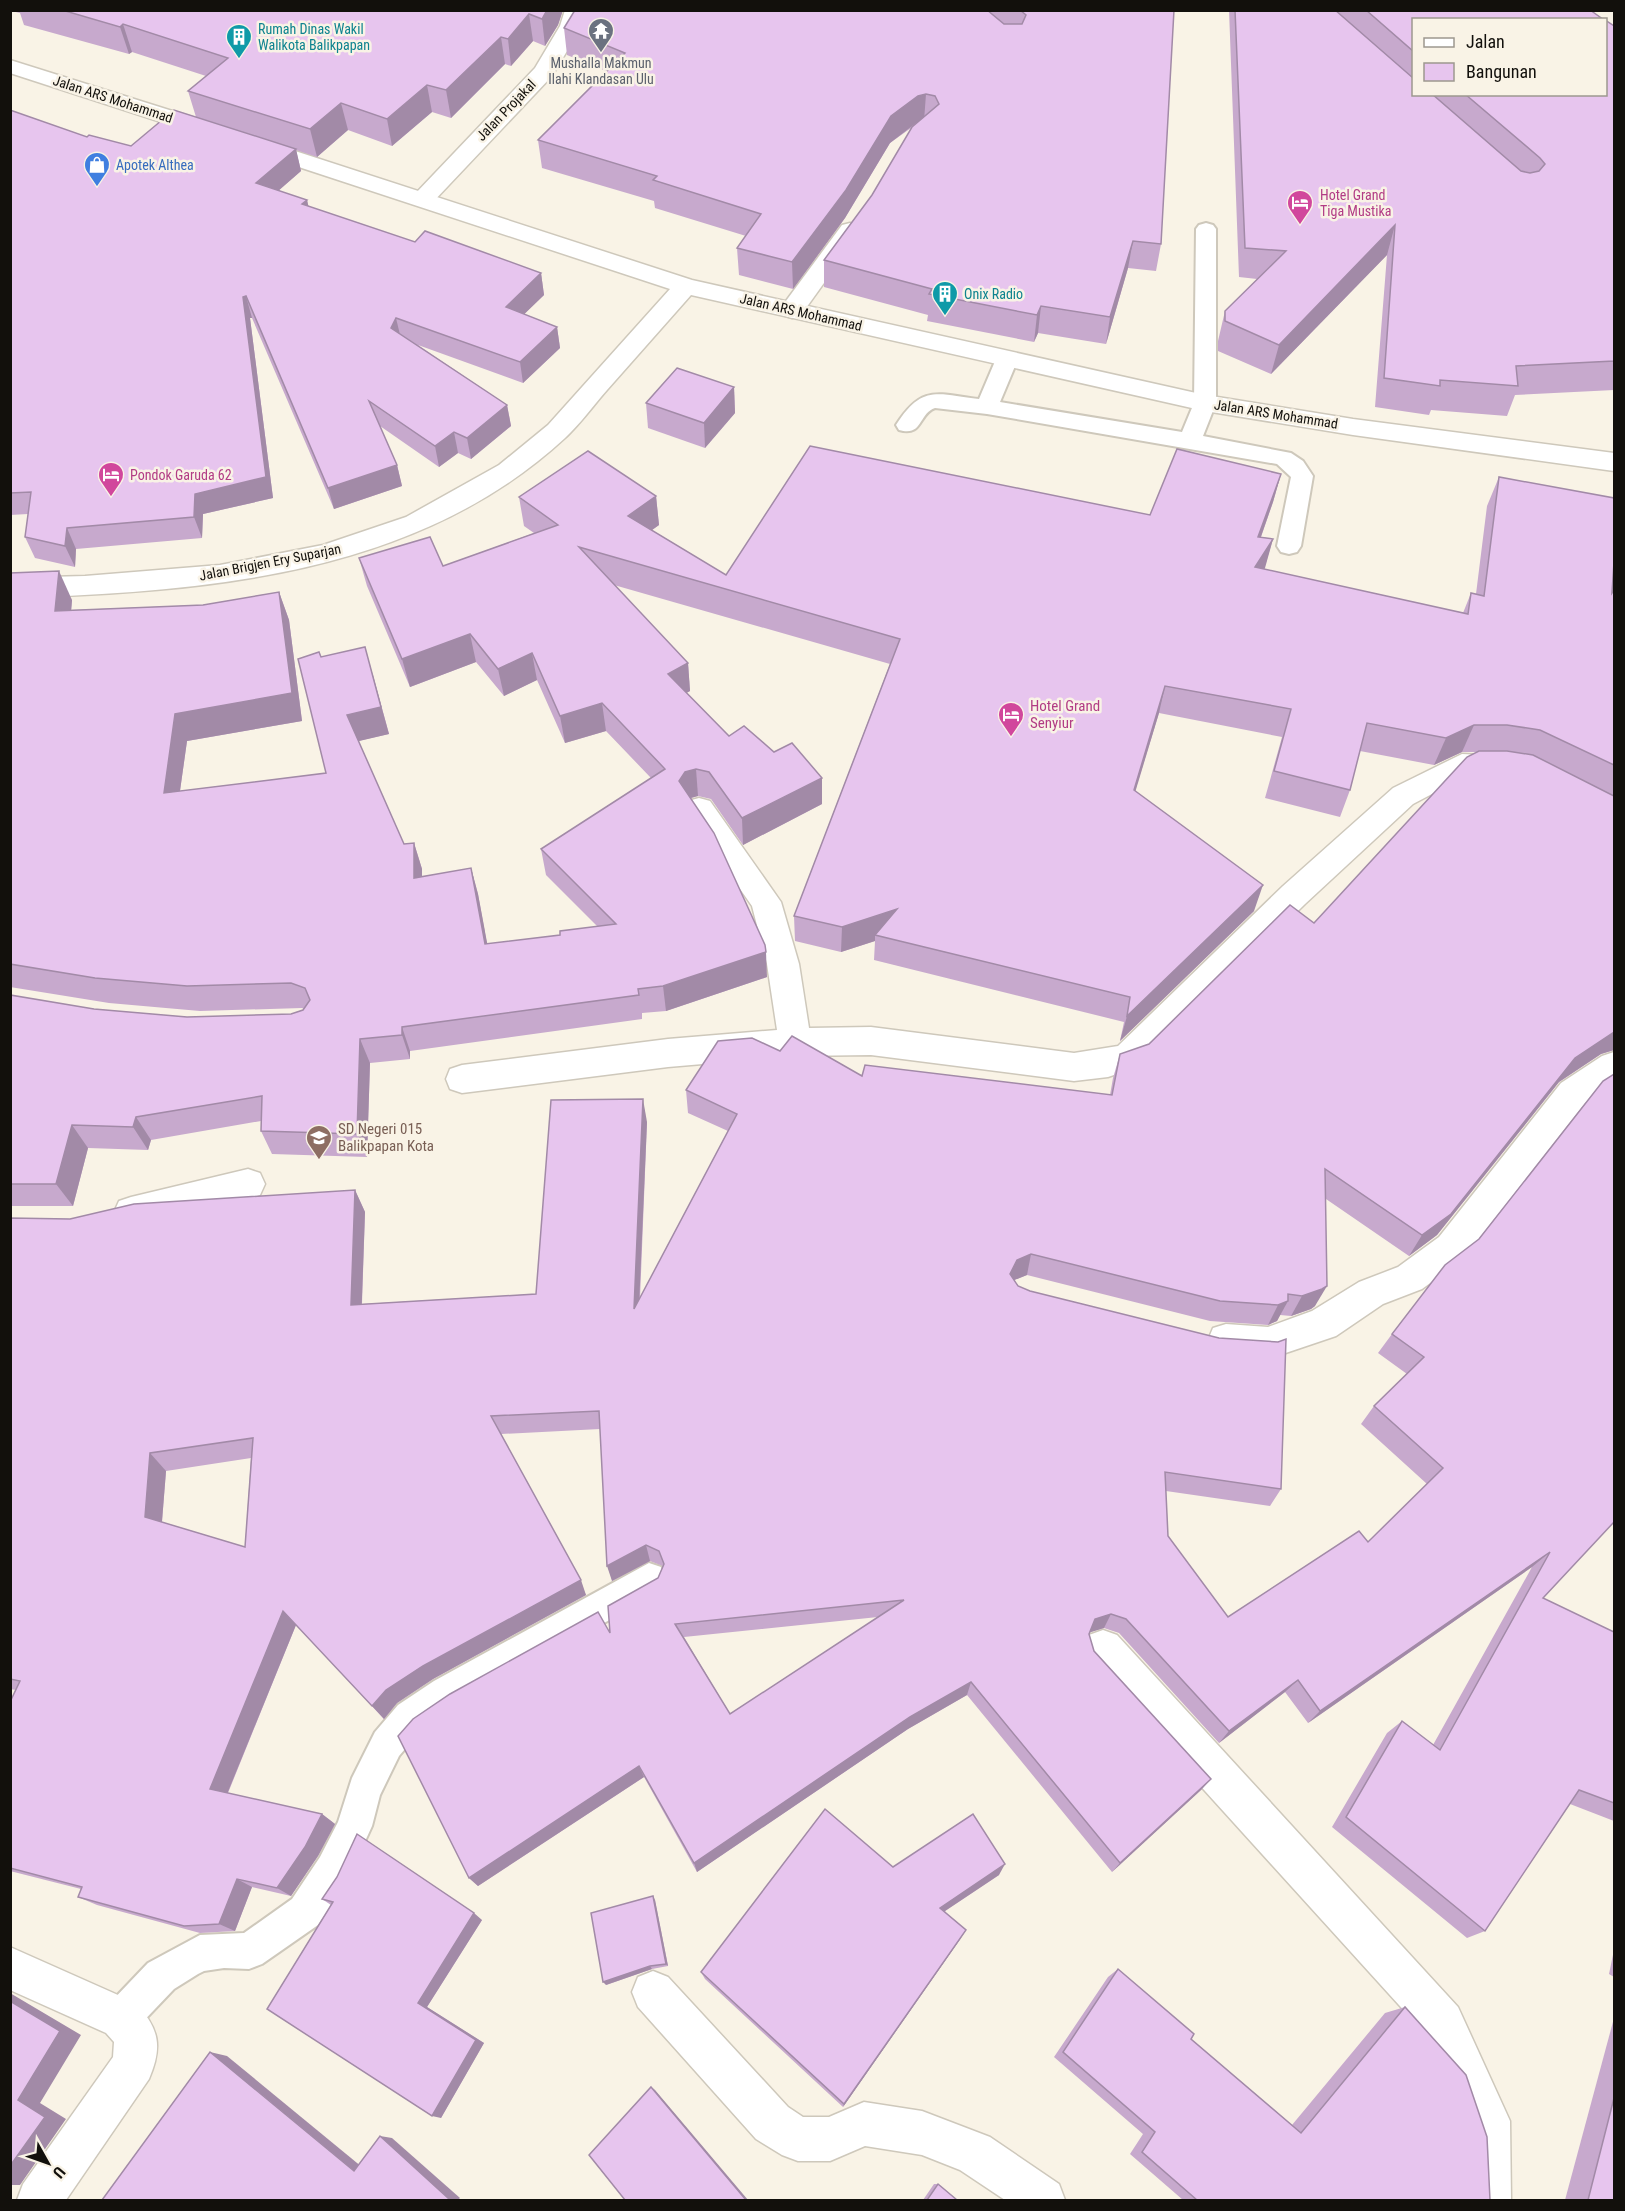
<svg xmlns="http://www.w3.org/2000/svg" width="1625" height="2211" font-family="'Roboto Condensed',sans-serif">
	<rect width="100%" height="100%" fill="#f9f3e6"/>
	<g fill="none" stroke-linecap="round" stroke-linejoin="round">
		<defs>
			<g id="lane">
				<path d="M1206 223 1213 225 1216 229V403L1203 436 1291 453 1303 461 1313 476 1301 546 1297 552 1289 554 1281 552 1277 546 1291 477 1277 464 987 414 935 408C918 414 923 437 899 430L896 425C922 384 937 394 979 399L996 359 999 354 1007 352 1015 354 1018 359 1000 402 1182 432 1194 403 1196 229 1199 225Z"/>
				<polygon points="649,1563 661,1567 665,1579 661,1591 458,1705 422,1729 399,1756 380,1795 372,1826 346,1883 318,1925 262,1964 249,1969 224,1968 204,1971 198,1974 174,1989 134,2031 121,2037 108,2031 102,2018 108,2005 148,1963 200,1935 244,1933 292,1899 320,1857 338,1822 352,1778 375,1732 398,1705 434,1681"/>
			</g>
			<g id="street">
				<polygon points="565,10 586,10 582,26 552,76 431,204 423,206 415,204 411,199 415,194 535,68 560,26"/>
				<polygon points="850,223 858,225 862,230 801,315 792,318 783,315 780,310 783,305 842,225"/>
				<polygon points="1462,754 1504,756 1514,759 1519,767 1514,775 1504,778 1466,776 1413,804 1305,904 1140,1066 1108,1077 1074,1081 871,1055 795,1056 668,1067 462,1093 450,1089 446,1079 450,1069 462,1065 668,1039 777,1030 767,964 752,906 684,809 688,801 699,798 710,801 781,902 799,964 809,1028 871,1027 1074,1053 1118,1046 1283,886 1393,788"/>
				<polygon points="1614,1052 1614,1083 1585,1103 1463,1259 1422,1289 1383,1304 1336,1336 1268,1359 1226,1356 1213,1352 1208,1340 1213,1328 1226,1324 1268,1327 1312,1311 1359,1282 1398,1267 1439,1237 1561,1083 1602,1056"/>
				<polygon points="248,1169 260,1173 265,1184 260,1195 248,1199 131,1227 119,1223 114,1212 119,1201 131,1197"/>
				<polygon points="1103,1630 1117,1635 1458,2007 1510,2121 1511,2200 1467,2200 1466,2122 1428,2037 1089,1663 1084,1649 1089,1635"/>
				<path d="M10 1947 136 2003C159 2029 163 2046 149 2079L66 2200H17L23 2184 113 2057 114 2042 106 2033 10 1990Z"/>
				<polygon points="653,1971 668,1977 788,2107 803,2117 829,2117 864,2102 922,2111 990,2137 1059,2184 1065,2200 1005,2200 960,2170 922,2155 865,2146 830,2161 798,2161 782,2155 756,2139 638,2007 632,1992 638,1977"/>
			</g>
			<g id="secondary">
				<polygon points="10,60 217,125 220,130 217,135 209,137 201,135 10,73"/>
				<path d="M255 138 692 280 1205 395 1353 419 1614 453V471L1353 435 1205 411 691 295C663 327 635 358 607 390 593 406 580 424 565 438 416 576 204 592 10 598V578L85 576 220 565 323 545 406 517 499 465 548 425 670 289 247 150 244 145 247 140Z"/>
			</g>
		</defs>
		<!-- lane casing -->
		<use href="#lane" stroke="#cec8bb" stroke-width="4"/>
		<!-- street casing -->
		<use href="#street" stroke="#cec8bb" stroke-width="3"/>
		<!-- secondary casing -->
		<use href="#secondary" stroke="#cec8bb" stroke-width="3"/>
		<!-- lane -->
		<use href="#lane" fill="#fff" fill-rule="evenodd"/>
		<!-- street -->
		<use href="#street" fill="#fff" fill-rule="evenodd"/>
		<!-- secondary -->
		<use href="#secondary" fill="#fff" fill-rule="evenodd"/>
	</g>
	<!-- wall -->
	<g fill="#c7a9cd" fill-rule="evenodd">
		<polygon points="563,10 558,25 545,46 533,41 511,66 505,64 451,118 432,112 392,146 348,130 317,157 296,150 301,171 278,191 307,200 308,206 415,242 541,273 544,295 524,314 557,327 560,348 523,383 418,345 507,405 511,426 471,459 458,453 439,467 380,426 397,465 402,486 334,509 252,318 250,318 273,498 203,514 202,538 76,549 75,567 35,558 25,537 28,514 10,515 10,110 87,137 131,146 196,117 188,91 206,76 132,52 129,54 24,25 20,13 11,11"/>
		<polygon points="575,10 1174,10 1161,244 1156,271 1128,268 1106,344 1038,333 1034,342 927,321 928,315 824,287 824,260 872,195 918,123 890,143 845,218 793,289 739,275 737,248 746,236 655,208 654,201 542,168 538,140 606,71 567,55 564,28"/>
		<polygon points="1229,10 1590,10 1413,20 1413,94 1605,94 1614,26 1614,390 1515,395 1507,416 1431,410 1429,415 1375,407 1387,255 1271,374 1218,351 1218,341 1225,311 1257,279 1239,277"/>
		<polygon points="734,387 735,413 705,448 648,428 646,403"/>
		<path d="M1281 474 1273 502 1261 537 1273 539 1264 569 1463 613 1471 593 1476 594 1487 506 1499 477 1612 593 1614 590V1050L1601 1054 1559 1082 1437 1235 1409 1256 1326 1199 1315 1306 1311 1309 1291 1316 1280 1315 1277 1321 1268 1325 1210 1321 1027 1275 1014 1280 1018 1286 1281 1489 1270 1506 1166 1491 1168 1536 1228 1617 1368 1542 1427 1484 1361 1424 1374 1406 1407 1374 1378 1353 1392 1334 1479 1239 1614 1074 1543 1598 1614 1632V1821L1570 1804 1485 1931 1467 1938 1332 1827 1387 1733 1402 1721 1433 1745 1532 1567 1308 1723 1285 1692 1219 1743 1119 1633 1104 1628 1090 1632 1089 1634 1094 1651 1211 1779 1201 1790 1112 1872 967 1695 908 1729 697 1872 644 1777 478 1886 469 1878 610 1633 658 1578 663 1566 650 1561 612 1581 600 1429 501 1434 586 1595 433 1679 397 1703 384 1719 296 1625 228 1793 322 1814 335 1824 318 1856 291 1896 252 1887 235 1931 200 1933 97 1905 78 1897 81 1889 10 1871V1703L16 1690 10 1689V1218L70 1219 355 1190 365 1212 362 1304 536 1294 647 1122 640 1299 728 1131 688 1113 686 1090 780 1051 862 1076 1110 1095 1113 1078 1120 1054 1149 1044 1314 923 1478 752H1462L1434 765 1360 751 1350 790 1340 817 1265 798 1282 737 1159 713 1135 791 1254 911 1120 1041 1124 1022 874 960 875 941 841 952 795 941 794 916 890 664 614 585 688 663 690 691 686 693 729 736 822 804 743 845 711 799 698 796 691 798 767 977 666 1011 642 1013V1019L410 1051V1059L370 1063 367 1157 272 1154 261 1131V1121L151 1140 148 1150 88 1148 73 1206H10V995L94 1009 187 1017 291 1014 303 1010 304 1009 302 1008 200 1011 109 1003 10 987V573L72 600 71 610 203 605 279 592 289 620 302 721 187 741 180 791 326 773 321 657 373 675 389 734 358 741 404 844 414 843 422 869V877L471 868 478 894 487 944 560 935 597 926 546 875 541 849 651 778 606 731 565 743 537 680 504 696 476 662 410 687 367 586 359 558 443 566 534 533 524 526 519 497 656 496 659 525 652 530 726 575 1150 515ZM251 1458 245 1547 162 1522 166 1471ZM878 1617 730 1714 684 1637Z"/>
		<polygon points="893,1867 999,1875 945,1911 961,1938 843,2107 705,1979 701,1972"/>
		<polygon points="322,1899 482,1920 427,2007 484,2043 441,2118 331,1905"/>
		<polygon points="655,1900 668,1966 652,1969 606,1985"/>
		<polygon points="1614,1950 1614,1977 1609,1974"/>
		<polygon points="1118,1969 1191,2039 1292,2125 1385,2013 1405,2007 1490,2200 1183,2200 1130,2154 1143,2134 1054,2057 1108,1977"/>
		<polygon points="1614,2018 1614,2200 1565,2200"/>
		<polygon points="934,2184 938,2184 957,2200 923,2200"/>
	</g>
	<!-- shaded-wall -->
	<g fill="#a28aa7">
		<polygon points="547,10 563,10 558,25 545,46 542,19"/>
		<polygon points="529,14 533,41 511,66 508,39"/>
		<polygon points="123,24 132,52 129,54 120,27"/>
		<polygon points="501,37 505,64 451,118 446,90"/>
		<polygon points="427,85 432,112 392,146 387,119"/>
		<polygon points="926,94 924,121 916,123 890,143 845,218 793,289 792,262 891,116 918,96"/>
		<polygon points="341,103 348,130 317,157 310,129"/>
		<polygon points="296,149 301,171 262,205 256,183"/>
		<polygon points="307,200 312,221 302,204"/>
		<polygon points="1395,225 1387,255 1271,374 1279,345"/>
		<polygon points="1133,241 1128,268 1106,344 1110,317"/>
		<polygon points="541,273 544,295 510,328 506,307"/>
		<polygon points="246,296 252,318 250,318 273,498 203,514 202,538 194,517 195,494 243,297"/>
		<polygon points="1041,306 1038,333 1034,342 1037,315"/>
		<polygon points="396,318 401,339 391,328"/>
		<polygon points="557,327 560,348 523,383 520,362"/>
		<polygon points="734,387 735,413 705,448 704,423"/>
		<polygon points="507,405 511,426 471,459 467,438"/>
		<polygon points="454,432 458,453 439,467 435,446"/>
		<polygon points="397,465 402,486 334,509 328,488"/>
		<polygon points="1281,474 1273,502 1251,565 1258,537"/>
		<polygon points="656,496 659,525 631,545 628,516"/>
		<polygon points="67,528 76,549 75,567 65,546"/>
		<polygon points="1273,539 1265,568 1247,596 1255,567"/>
		<polygon points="59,571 72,600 69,639 55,611"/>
		<polygon points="279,592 289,620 302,721 187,741 176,819 164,793 175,714"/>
		<polygon points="470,634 476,662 410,687 402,659"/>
		<polygon points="365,647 389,734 355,742 347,715"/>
		<polygon points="532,653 537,680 504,696 498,669"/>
		<polygon points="688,663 690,691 670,702 668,674"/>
		<polygon points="1165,686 1159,713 1128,816 1134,790"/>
		<polygon points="602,703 606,731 565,743 560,716"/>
		<polygon points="1474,725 1462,752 1434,765 1446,738"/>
		<polygon points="696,769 698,796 687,799 679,781 685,772"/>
		<polygon points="822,778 822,804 743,845 742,818"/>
		<polygon points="414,843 422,869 422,904 414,878"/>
		<polygon points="471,868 478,894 492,969 485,944"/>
		<polygon points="1263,885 1254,911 1120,1041 1127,1016"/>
		<polygon points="897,909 875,935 875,941 841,952 842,927"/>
		<polygon points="766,952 767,977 666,1011 663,986"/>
		<polygon points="402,1027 410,1051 410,1059 402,1035"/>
		<polygon points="1614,1032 1614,1050 1601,1054 1559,1082 1437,1235 1409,1256 1422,1235 1575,1058"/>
		<polygon points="360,1039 370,1063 367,1157 357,1134"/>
		<polygon points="643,1099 647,1122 638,1329 634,1309"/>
		<polygon points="136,1117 151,1140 148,1150 133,1127"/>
		<polygon points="72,1125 88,1148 73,1206 56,1184"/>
		<polygon points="355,1190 365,1212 361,1325 351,1305"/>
		<polygon points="1031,1254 1027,1275 1012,1281 1010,1274 1017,1260"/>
		<polygon points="1327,1286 1315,1306 1311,1309 1291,1316 1302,1296"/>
		<polygon points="1288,1301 1277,1321 1268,1325 1278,1305"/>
		<polygon points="150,1453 166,1471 161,1533 145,1517"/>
		<polygon points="646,1545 650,1561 612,1581 607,1566"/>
		<polygon points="1550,1552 1532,1567 1308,1723 1320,1711"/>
		<polygon points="581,1580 586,1595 433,1679 397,1703 384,1719 372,1706 386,1690 423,1666"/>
		<polygon points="283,1611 296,1625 225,1799 210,1789"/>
		<polygon points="1111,1614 1104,1628 1088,1633 1095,1619"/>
		<polygon points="1298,1680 1285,1692 1219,1743 1229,1731"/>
		<polygon points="971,1682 967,1695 908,1729 697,1872 694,1863 910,1717"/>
		<polygon points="639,1766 644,1777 478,1886 469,1878"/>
		<polygon points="1211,1779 1201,1790 1112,1872 1120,1863"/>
		<polygon points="322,1814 335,1824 318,1856 291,1896 277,1888"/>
		<polygon points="1005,1864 999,1875 936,1917 940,1908"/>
		<polygon points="237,1879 252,1887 235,1931 219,1924"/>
		<polygon points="653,1896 655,1900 668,1966 666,1964"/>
		<polygon points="474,1913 482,1920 427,2007 484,2043 441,2118 432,2116 418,2003"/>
		<polygon points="966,1930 961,1938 843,2107 844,2104"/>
		<polygon points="650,1966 652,1969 606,1985 603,1982"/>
		<polygon points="10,1993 81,2035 40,2103 66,2119 20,2185 10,2185 10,2166 18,2100"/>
		<polygon points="210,2052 227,2056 368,2172 354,2171"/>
		<polygon points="651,2087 655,2090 748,2200 746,2200"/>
		<polygon points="380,2136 392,2138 460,2198 458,2200 448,2200"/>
	</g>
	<!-- building -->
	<g fill="#e7c5ee" stroke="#a28aa7" stroke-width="1.5" fill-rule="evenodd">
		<polygon points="62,10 547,10 542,19 529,14 508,39 501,37 446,90 427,85 387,119 341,103 310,129 188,91 228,58 123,24 120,27"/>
		<polygon points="575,10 987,10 1004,24 1022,24 1026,15 1020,10 1174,10 1161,244 1133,241 1110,317 1041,306 1037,315 929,294 932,289 824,260 872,195 912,127 939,104 935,96 926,94 918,96 891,116 846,190 792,262 737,248 761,214 653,180 657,176 538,140 625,53 564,28"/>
		<polygon points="1235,10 1335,10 1413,78 1413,94 1432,94 1521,171 1530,173 1539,171 1545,164 1540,158 1465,94 1605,94 1605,20 1614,26 1614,361 1516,366 1518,386 1440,380 1440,386 1384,378 1395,225 1279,345 1225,321 1225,311 1286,251 1245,248"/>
		<polygon points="1366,10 1590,10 1604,20 1413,20 1413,51"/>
		<polygon points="10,110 87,137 89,135 131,146 174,110 296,149 256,183 307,200 302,204 415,242 425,231 541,273 506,307 557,327 520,362 396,318 391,328 507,405 467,438 454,432 435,446 369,401 397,465 328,488 246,296 243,297 266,477 195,494 194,517 67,528 65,546 25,537 31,492 10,493"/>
		<polygon points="677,368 734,387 704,423 646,403"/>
		<polygon points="810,446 1150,515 1177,449 1281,474 1258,537 1273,539 1255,567 1468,614 1471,593 1484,596 1499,477 1614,498 1614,562 1612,593 1614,590 1614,765 1540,730 1507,725 1474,725 1446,738 1367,723 1350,790 1274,771 1291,709 1165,686 1134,790 1263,885 1127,1016 1130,997 875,935 897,909 842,927 794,916 900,639 579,547 688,663 668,674 729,736 744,726 774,752 792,743 822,778 742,818 709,772 696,769 685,772 679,781 714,833 765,945 766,952 663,986 638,989 639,995 402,1027 402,1035 360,1039 357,1134 261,1131 262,1096 136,1117 133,1127 72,1125 56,1184 10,1184 10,995 94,1009 187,1017 291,1014 303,1010 310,1000 305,988 291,983 187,986 95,978 10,964 10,573 59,571 55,611 203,605 279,592 292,693 175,714 164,793 326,773 298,659 319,652 321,657 365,647 381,707 347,715 404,844 414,843 414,878 471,868 485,944 560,935 560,931 616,924 541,849 665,769 602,703 560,716 532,653 498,669 470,634 402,659 359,558 430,537 443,566 558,525 519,497 588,451 656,496 628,516 726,575"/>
		<path d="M1479 751H1507L1533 755 1614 796V1032L1575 1058 1451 1214 1422 1235 1325 1169 1327 1286 1322 1289 1302 1296 1288 1294V1301L1278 1305 1220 1301 1031 1254 1017 1260 1010 1274 1018 1286 1030 1291 1219 1338 1278 1342 1286 1339 1281 1489 1165 1472 1168 1536 1228 1617 1359 1531 1368 1542 1443 1468 1374 1406 1424 1357 1392 1334 1445 1265 1479 1239 1603 1081 1614 1074V1522L1543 1598 1614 1632V1803L1579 1790 1485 1931 1346 1817 1402 1721 1440 1750 1550 1552 1320 1711 1298 1680 1229 1731 1126 1619 1111 1614 1095 1619 1089 1634 1094 1651 1211 1779 1120 1863 971 1682 910 1717 694 1863 639 1766 469 1878 398 1736 413 1719 450 1694 598 1612 610 1633 608 1606 658 1578 664 1564 659 1551 646 1545 607 1566 599 1411 491 1416 581 1580 423 1666 386 1690 372 1706 283 1611 210 1789 322 1814 305 1847 277 1888 237 1879 219 1924 184 1926 78 1897 82 1887 10 1868V1702L20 1681 10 1679V1218L70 1219 134 1204 355 1190 351 1305 536 1294 551 1100 643 1099 634 1309 737 1114 686 1090 718 1041 752 1038 780 1051 792 1036 862 1076 865 1065 1112 1095 1120 1054 1149 1044 1290 905 1314 923 1467 757ZM253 1438 245 1547 145 1517 150 1453ZM904 1600 730 1714 675 1624Z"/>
		<polygon points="825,1809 893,1867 973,1814 1005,1864 940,1908 966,1930 844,2104 701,1972"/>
		<polygon points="357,1834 474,1913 418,2003 476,2040 432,2116 267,2009 333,1902 322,1899 337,1877"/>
		<polygon points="653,1896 666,1964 650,1966 603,1982 591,1913"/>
		<polygon points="1118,1969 1194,2034 1191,2039 1301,2133 1405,2007 1466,2075 1487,2137 1490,2200 1197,2200 1142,2152 1155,2132 1063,2052"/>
		<polygon points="10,2001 60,2031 18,2100 45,2117 10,2166"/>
		<polygon points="210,2052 354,2171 380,2136 449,2199 448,2200 102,2200"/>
		<polygon points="651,2087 746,2200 625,2200 589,2155"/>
		<polygon points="1614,2098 1614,2200 1588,2200"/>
		<polygon points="938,2184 957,2200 927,2200"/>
	</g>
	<!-- icons -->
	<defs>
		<symbol id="temple-pin" viewBox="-11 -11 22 30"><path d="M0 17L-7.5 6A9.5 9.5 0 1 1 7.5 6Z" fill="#6b7280" stroke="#f9f3e6"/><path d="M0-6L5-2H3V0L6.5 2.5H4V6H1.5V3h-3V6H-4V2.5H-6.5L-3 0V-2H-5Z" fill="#fff"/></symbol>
		<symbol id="building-pin" viewBox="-11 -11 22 30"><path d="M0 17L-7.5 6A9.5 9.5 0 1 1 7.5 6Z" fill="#0f9aa8" stroke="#f9f3e6"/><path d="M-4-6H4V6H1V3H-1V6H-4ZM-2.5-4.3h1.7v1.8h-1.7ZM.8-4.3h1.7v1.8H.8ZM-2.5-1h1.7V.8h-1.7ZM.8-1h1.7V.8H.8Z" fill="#fff"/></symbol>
		<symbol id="shop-pin" viewBox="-11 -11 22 30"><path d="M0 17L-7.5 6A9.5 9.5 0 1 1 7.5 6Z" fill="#3f7fe0" stroke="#f9f3e6"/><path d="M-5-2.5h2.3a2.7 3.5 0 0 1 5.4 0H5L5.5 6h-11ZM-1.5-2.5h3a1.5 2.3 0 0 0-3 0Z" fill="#fff"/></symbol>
		<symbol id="hotel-pin" viewBox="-11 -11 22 30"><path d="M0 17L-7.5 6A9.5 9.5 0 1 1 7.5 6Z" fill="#d1479c" stroke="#f9f3e6"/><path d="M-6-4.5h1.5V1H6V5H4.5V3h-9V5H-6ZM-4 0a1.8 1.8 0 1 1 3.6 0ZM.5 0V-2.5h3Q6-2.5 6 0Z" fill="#fff"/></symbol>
		<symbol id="school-pin" viewBox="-11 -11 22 30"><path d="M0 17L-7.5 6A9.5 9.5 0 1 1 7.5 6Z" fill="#8d6e63" stroke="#f9f3e6"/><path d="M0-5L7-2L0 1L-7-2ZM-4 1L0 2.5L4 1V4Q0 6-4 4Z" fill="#fff"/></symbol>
	</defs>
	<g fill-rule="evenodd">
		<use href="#temple-pin" x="586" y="16" width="30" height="40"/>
		<use href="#building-pin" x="224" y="22" width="30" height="40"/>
		<use href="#shop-pin" x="82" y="150" width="30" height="40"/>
		<use href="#hotel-pin" x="1285" y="188" width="30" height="40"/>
		<use href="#building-pin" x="930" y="279" width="30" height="40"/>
		<use href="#hotel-pin" x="96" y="460" width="30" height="40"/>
		<use href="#hotel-pin" x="996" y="700" width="30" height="40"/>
		<use href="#school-pin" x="304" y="1123" width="30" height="40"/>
	</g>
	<g text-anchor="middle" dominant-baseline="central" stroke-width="5" stroke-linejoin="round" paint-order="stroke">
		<!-- far-culture labels -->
		<g font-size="14" fill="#0d838f" stroke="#f9f3e6" text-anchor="start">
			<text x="258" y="29">Rumah Dinas Wakil<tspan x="258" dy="16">Walikota Balikpapan</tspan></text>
			<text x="964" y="294">Onix Radio</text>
		</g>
		<!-- far-worship labels -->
		<g font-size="14" fill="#5b616d" stroke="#f9f3e6">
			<text x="601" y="63">Mushalla Makmun<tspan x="601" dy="16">Ilahi Klandasan Ulu</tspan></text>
		</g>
		<!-- far-street labels -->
		<g font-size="14" fill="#12100c" stroke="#f9f3e6">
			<text transform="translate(113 99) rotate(18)">Jalan ARS Mohammad</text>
			<text transform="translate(506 110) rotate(-46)">Jalan Projakal</text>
			<text transform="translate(801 312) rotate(13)">Jalan ARS Mohammad</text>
			<text transform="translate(1276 414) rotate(9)">Jalan ARS Mohammad</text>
			<text transform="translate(270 562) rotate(-11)">Jalan Brigjen Ery Suparjan</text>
		</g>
		<!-- far-shop labels -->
		<g font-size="14" fill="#366cbe" stroke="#f9f3e6" text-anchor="start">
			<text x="116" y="165">Apotek Althea</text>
		</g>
		<!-- far-hotel labels -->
		<g font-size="14" fill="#b23c85" stroke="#f9f3e6" text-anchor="start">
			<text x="1320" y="195">Hotel Grand<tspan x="1320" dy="16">Tiga Mustika</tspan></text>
			<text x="130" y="475">Pondok Garuda 62</text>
		</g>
		<!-- hotel labels -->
		<g font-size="15" fill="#b23c85" stroke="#f9f3e6" text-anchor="start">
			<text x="1030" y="706">Hotel Grand<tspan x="1030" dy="17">Senyiur</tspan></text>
		</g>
		<!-- education labels -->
		<g font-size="15" fill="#785e54" stroke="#f9f3e6" text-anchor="start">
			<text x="338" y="1129">SD Negeri 015<tspan x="338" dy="17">Balikpapan Kota</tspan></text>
		</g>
	</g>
	<!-- border -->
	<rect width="1625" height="2211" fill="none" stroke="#12100c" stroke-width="24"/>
	<!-- legend -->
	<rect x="1412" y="18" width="195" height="78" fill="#f9f3e6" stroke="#9d988f" stroke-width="1.5"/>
	<rect x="1424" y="38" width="30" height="9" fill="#ffffff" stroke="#9d988f" stroke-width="1.5"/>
	<text x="1466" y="48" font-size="18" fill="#12100c">Jalan</text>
	<rect x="1424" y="63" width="30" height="18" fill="#e7c5ee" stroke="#9d988f" stroke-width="1.5"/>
	<text x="1466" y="78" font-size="18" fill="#12100c">Bangunan</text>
	<!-- north arrow -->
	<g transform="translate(48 2163) rotate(130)" stroke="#f9f3e6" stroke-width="4.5" paint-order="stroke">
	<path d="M0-4.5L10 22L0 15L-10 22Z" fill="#12100c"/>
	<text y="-9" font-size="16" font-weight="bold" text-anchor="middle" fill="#12100c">U</text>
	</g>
</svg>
